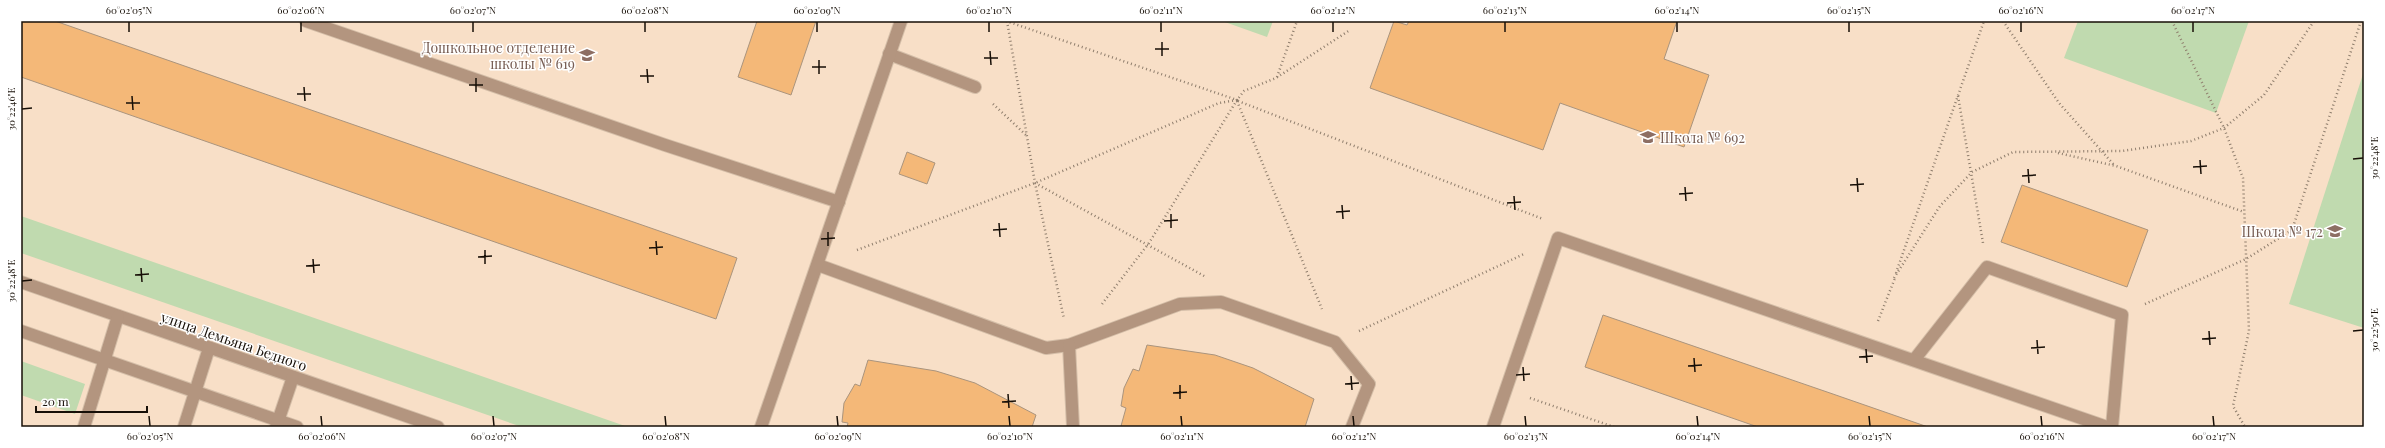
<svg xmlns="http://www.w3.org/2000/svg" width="2385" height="448" font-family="'Playfair Display',serif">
	<rect width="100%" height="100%" fill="#f8dfc7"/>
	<!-- green -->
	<g fill="#c0daaf">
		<polygon points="1222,21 1273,21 1267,37"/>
		<polygon points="2078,21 2249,21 2216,113 2064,58"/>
		<polygon points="2364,71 2364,328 2289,304"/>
		<polygon points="21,216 628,427 522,427 21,253"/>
		<polygon points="21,361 85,384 75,414 21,395"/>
	</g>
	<!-- building -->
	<g fill="#f4b878" stroke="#aa947d">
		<polygon points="21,21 55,21 737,258 716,319 21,77"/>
		<polygon points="757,21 816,21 791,95 738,77"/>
		<polygon points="1394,21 1407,25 1409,21 1677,21 1664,59 1709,75 1684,147 1560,103 1543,150 1370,88"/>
		<polygon points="907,152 935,163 927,184 899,174"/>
		<polygon points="2022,185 2148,230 2127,287 2001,242"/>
		<polygon points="1603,315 1830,393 1928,427 1758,427 1585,367"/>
		<polygon points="1147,345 1215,355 1253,368 1314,399 1305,427 1124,427 1121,426 1126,408 1121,406 1124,388 1133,369 1139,371"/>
		<polygon points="868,360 936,371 975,383 1036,415 1032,427 847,427 848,423 842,422 844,403 855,384 860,386"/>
	</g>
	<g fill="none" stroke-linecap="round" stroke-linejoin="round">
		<defs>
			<g id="minor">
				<polyline points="306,21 665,145 839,202"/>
				<polyline points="889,54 975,87"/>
				<polyline points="818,265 1046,348 1069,345 1180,304 1221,302 1335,342 1369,384 1352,427"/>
				<polyline points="21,282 438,427"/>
				<polyline points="21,331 297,427"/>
				<polyline points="1069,345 1073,427"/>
				<polyline points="1914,360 1987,267 2122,315 2112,427"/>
				<polyline points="84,427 118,316"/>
				<polyline points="184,427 209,348"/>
				<polyline points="276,427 293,377"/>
				<polyline points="761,427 901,21"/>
				<polyline points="1493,427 1558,238 2107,427"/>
			</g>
		</defs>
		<!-- minor casing -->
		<use href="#minor" stroke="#d4bea8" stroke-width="14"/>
		<!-- path -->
		<g stroke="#8f7e6d" stroke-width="2.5" stroke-dasharray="1 3" stroke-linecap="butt">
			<polyline points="1006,21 1237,100 1149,243 1102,304"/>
			<polyline points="1007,21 1035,183 1064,319"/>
			<polyline points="2003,21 2059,103 2115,166"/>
			<polyline points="2172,21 2224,128 2243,178 2249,331 2233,406 2245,427"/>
			<polyline points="1277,77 1297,21"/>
			<polyline points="1958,96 1983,243"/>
			<polyline points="1237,101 1322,309"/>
			<polyline points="1238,101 1543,219"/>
			<polyline points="993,104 1026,135"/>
			<polyline points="2058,153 2116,166 2244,212"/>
			<polyline points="1035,183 1206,277"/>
			<polyline points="857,250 1035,183 1219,103 1237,100 1244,91 1276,78 1350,30"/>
			<polyline points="1896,273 1984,21"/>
			<polyline points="1894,278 1940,206 1972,172 2013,152 2122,151 2191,141 2224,128 2264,95 2314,21"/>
			<polyline points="2145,304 2246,259 2292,230 2361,21"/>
			<polyline points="1878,321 1895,278"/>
			<polyline points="1359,331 1524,254"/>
			<polyline points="1530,398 1614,427"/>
		</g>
		<!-- minor -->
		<use href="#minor" stroke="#b3957f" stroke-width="12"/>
	</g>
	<!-- ticks -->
	<path fill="none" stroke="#170f07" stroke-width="1.5" d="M129 22V32M301 22V32M473 22V32M645 22V32M817 22V32M989 22V32M1161 22V32M1333 22V32M1505 22V32M1677 22V32M1849 22V32M2021 22V32M2193 22V32M1162 42V56M1155 49H1169M990 51 991 65M984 58H998M819 60V74M812 67H826M647 69 648 83M640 76H654M476 78V92M469 85H483M304 87 305 101M297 94H311M132 96 133 110M126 103H140M22 109 32 108M2353 159 2363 158M2200 160 2201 174M2193 167 2207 166M2028 169 2029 183M2022 176 2036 175M1857 178 1858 192M1850 185 1864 184M1685 187 1686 201M1679 194 1693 193M1514 196 1515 210M1507 203 1521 202M1342 205 1343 219M1336 212 1350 211M1171 214V228M1164 221 1178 220M999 223 1000 237M993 230 1007 229M828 232V246M821 239 835 238M656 241 657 255M649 248 663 247M485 250V264M478 257 492 256M313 259 314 273M306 266 320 265M141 268 142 282M135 275 149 274M22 281 32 280M2209 331 2210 345M2353 331 2363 330M2202 339 2216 338M2037 340 2038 354M2031 348 2045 347M1866 349 1867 363M1859 357 1873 356M1694 358 1695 372M1688 366 1702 365M1523 367 1524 381M1516 375 1530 374M1351 376 1352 390M1345 384 1359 383M1180 385V399M1173 393 1187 392M1008 394 1009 408M1002 402 1016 401M149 416 150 426M321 416 322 426M493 416 494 426M665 416 666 426M837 416 838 426M1009 416 1010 426M1181 416 1182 426M1353 416 1354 426M1525 416 1526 426M1697 416 1698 426M1869 416 1870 426M2041 416 2042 426M2213 416 2214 426"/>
	<!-- icons -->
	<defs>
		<symbol id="school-bare" viewBox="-9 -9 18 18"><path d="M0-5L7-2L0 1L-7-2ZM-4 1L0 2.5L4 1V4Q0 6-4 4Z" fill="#8d6e63" stroke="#fff" stroke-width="2.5" paint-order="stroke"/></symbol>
	</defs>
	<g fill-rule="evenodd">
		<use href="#school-bare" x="576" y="44" width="22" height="22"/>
		<use href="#school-bare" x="1637" y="126" width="22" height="22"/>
		<use href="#school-bare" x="2324" y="220" width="22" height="22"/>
	</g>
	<g text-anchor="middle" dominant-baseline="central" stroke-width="3" stroke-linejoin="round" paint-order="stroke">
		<!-- education labels -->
		<g font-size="14" fill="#785e54" stroke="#fff" text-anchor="end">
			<text x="575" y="47">Дошкольное отделение<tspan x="575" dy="16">школы № 619</tspan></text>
			<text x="1660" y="137" text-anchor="start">Школа № 692</text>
			<text x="2323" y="231">Школа № 172</text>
		</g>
		<!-- street labels -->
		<g font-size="14" fill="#170f07" stroke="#fff">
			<text transform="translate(234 341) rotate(19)">улица Демьяна Бедного</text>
		</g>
	</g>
	<!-- border -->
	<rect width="2385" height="448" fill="none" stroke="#ffffff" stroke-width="44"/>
	<!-- scale -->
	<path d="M36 406v6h111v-6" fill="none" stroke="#170f07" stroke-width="2"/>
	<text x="42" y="406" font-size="12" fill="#170f07" stroke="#ffffff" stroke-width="3" paint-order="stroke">20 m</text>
	<rect x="22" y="22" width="2341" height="404" fill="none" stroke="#170f07" stroke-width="1.5"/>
	<g font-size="10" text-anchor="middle" fill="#170f07">
		<text x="129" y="14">60°02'05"N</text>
		<text x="301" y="14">60°02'06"N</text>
		<text x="473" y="14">60°02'07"N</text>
		<text x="645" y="14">60°02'08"N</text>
		<text x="817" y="14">60°02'09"N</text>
		<text x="989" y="14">60°02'10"N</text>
		<text x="1161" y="14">60°02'11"N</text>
		<text x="1333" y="14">60°02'12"N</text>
		<text x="1505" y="14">60°02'13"N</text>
		<text x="1677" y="14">60°02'14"N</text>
		<text x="1849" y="14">60°02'15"N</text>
		<text x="2021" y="14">60°02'16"N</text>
		<text x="2193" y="14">60°02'17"N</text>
		<text transform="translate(11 109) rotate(-90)" y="4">30°22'46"E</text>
		<text transform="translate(2374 158) rotate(-90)" y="4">30°22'48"E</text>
		<text transform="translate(11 281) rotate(-90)" y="4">30°22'48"E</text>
		<text transform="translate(2374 330) rotate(-90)" y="4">30°22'50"E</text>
		<text x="150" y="440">60°02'05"N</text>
		<text x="322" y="440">60°02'06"N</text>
		<text x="494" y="440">60°02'07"N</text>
		<text x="666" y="440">60°02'08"N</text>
		<text x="838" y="440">60°02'09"N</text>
		<text x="1010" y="440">60°02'10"N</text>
		<text x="1182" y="440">60°02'11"N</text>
		<text x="1354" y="440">60°02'12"N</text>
		<text x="1526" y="440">60°02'13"N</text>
		<text x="1698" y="440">60°02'14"N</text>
		<text x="1870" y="440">60°02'15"N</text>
		<text x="2042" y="440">60°02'16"N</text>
		<text x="2214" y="440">60°02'17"N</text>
	</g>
</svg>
